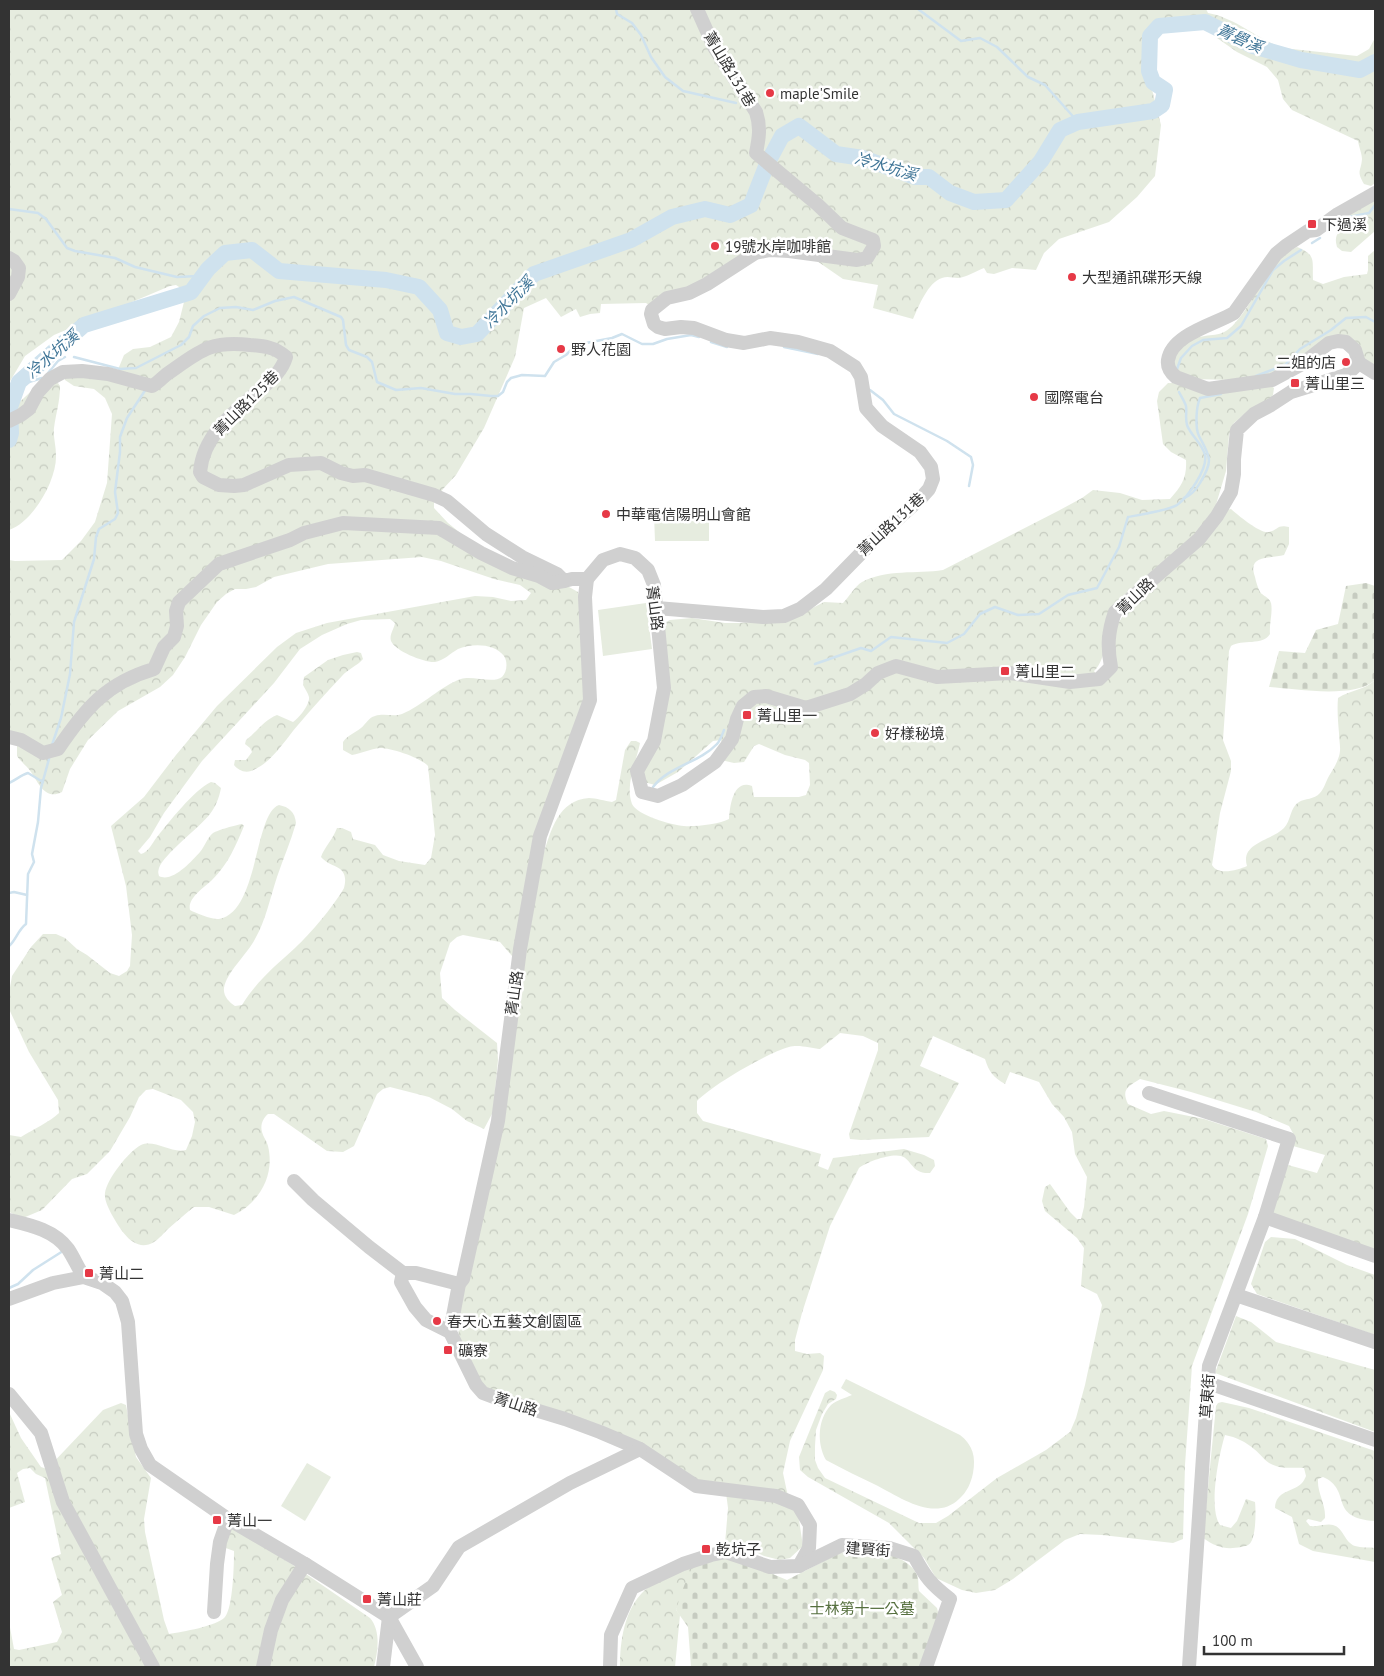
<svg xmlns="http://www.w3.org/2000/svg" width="1384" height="1676" font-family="'PT Sans','Noto Sans TC',sans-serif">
	<defs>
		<pattern id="forest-crowns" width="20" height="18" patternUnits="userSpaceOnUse" patternTransform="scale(1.25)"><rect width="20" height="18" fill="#e6ecdf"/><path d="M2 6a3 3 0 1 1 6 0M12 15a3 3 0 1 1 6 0" fill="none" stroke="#c6cbc0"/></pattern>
		<pattern id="cemetery-stones" width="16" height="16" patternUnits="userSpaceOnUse" patternTransform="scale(1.25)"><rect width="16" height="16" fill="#e6ecdf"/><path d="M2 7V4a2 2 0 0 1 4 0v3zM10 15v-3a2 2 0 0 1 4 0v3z" fill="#c6cbc0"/></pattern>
	</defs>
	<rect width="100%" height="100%" fill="#fff"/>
	<!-- grass -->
	<g fill="#e6ecdf">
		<polygon points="709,513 709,541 655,541 654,515"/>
		<polygon points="646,603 652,649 603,656 598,610"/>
		<path d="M846 1379 960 1435C973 1445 976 1457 973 1473 971 1483 967 1492 959 1499 935 1522 901 1498 878 1486 861 1478 843 1469 826 1460 817 1444 817 1420 831 1405 837 1400 845 1398 852 1395L841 1388Z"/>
		<polygon points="307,1463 331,1477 305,1521 281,1506"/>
	</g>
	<!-- forest -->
	<g fill="url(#forest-crowns)" fill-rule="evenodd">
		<path d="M9 9H1206L1208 13C1236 18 1257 39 1283 48L1357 56 1369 49 1375 38V183L1371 186 1364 184C1356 170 1361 172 1362 159 1362 154 1359 147 1358 141L1292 110 1283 99 1278 80 1267 67 1237 52 1217 38 1200 22 1170 20 1158 21 1150 29 1147 38 1145 62 1161 125 1155 176 1137 197 1109 222 1059 239 1044 253 1036 270 1012 268 994 274 987 273 984 268C976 271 967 277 958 278 952 278 948 276 942 278 928 282 919 306 913 319L873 308 878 285 843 279 814 259 771 255 756 260 706 290 665 306 659 312 646 303 601 304 600 313 590 314 580 317 576 309 561 317 546 298 524 308 515 357 484 428 456 475 443 489 434 502V508L448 523 464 536 484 559 569 587 578 592 581 599 586 699 570 737 515 955 512 956 500 942 463 935 457 937 450 943 440 973 442 998 455 1010 497 1043 498 1060 493 1112 484 1129 467 1121 452 1109 429 1097 390 1087 383 1089 377 1094 354 1146 343 1152 327 1151 274 1114H268C263 1118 260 1125 262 1132 263 1137 267 1141 268 1146 275 1175 260 1202 234 1215L209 1207H194C185 1214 177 1221 168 1229 164 1233 159 1239 154 1242 134 1254 120 1229 112 1215 109 1209 104 1200 105 1193 107 1179 128 1152 141 1145 155 1139 171 1154 186 1150L192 1136 195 1122 193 1112 181 1100 153 1089 146 1090 139 1097 130 1117 110 1151 87 1174 72 1179 42 1210 23 1218 9 1212V1135L21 1137C32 1130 51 1121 59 1113L58 1100 29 1052 9 1009V993L12 976 31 947 43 934H56L65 938 77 949 87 955 110 973 119 976 127 971 130 966 132 935 126 886 111 826 144 797 176 755 217 706 277 647 296 633 327 623 475 596 493 597 511 601 526 600 531 593 520 585 494 579 441 561 422 557 328 564 274 577 256 587 246 589H235L226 594 217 602 201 625 185 657 173 675 160 687 118 711 88 740 70 769 62 792C45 801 38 782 31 772 27 766 21 762 17 756V745L9 733V560L15 561 62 560 81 541 95 522 107 483 112 414 105 398 94 389 74 386 65 380 64 377 117 372 124 355 133 349 150 347 171 337 179 322 184 302 182 289 176 285 170 286 54 335 25 356 9 383ZM390 619 395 623C394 629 389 635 391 641 395 651 425 663 435 662 443 661 451 653 458 649 471 643 495 643 504 656 508 662 507 672 502 677 493 684 472 675 461 679 442 685 422 706 402 714 394 717 384 713 375 716 369 717 366 724 361 728 355 733 348 735 343 742V750L352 755C362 753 370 749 380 748 392 748 421 758 428 766L435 835 431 858 425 865 399 861 383 855 375 845 353 839 351 832 342 828H337C333 839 324 848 321 857 331 869 350 864 344 888 333 907 311 933 295 948 274 967 257 981 242 1005L235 1006C229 1002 223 996 224 988 226 973 248 953 255 939 266 920 270 898 277 877 283 859 291 841 296 823 295 812 289 807 279 805 254 813 259 912 219 919 213 920 195 913 190 910 187 898 205 887 212 880 229 863 235 847 244 826L242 824C236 825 218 830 213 833 207 838 205 846 200 852 191 862 172 883 159 876 158 872 158 872 159 868 164 854 199 828 210 814 216 806 219 798 221 788L215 783 211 782C194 790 169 822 157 837 152 843 149 852 141 854L138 851 150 837 164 813 202 761 274 683 300 649 322 635 347 624 361 620Z"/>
		<path d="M1375 194V231L1351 252 1342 251 1337 247C1331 224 1353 237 1346 213Z"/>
		<path d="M1297 247C1317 255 1312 261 1313 280L1323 284 1344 277 1367 274 1368 270V256L1375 250 1374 369 1344 338 1279 372 1230 380 1192 379 1176 371 1174 363 1175 353C1181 349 1187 342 1193 339 1211 332 1220 340 1235 323 1257 299 1267 261 1297 247Z"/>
		<path d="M56 380 60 386C60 402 56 413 54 428 53 437 56 446 56 455 57 480 33 522 9 530V412L42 381Z"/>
		<path d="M1168 383 1270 385 1274 388 1273 395 1268 401 1242 416 1234 423 1229 435 1226 471 1215 508 1191 540 1112 606C1109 623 1107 660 1094 671L1096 674H1110C1112 640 1109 631 1133 603L1226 510 1231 509C1238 515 1260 534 1269 532 1278 530 1277 524 1289 527V544L1284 555C1269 559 1247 554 1255 577 1256 582 1258 588 1260 592 1263 596 1269 597 1271 603 1273 612 1269 624 1270 634 1263 646 1242 639 1231 646L1229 651 1223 740 1231 761V771L1220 813 1212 865C1218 876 1238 870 1247 866 1240 843 1271 841 1284 828 1291 821 1290 807 1299 802 1305 798 1314 800 1320 793 1324 789 1326 781 1329 776 1332 771 1336 765 1338 759 1342 750 1339 742 1339 733 1338 721 1337 709 1338 698 1350 690 1365 690 1375 680V1252L1274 1216 1272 1212 1288 1165 1317 1173 1325 1155 1293 1146 1294 1135 1289 1126 1256 1112 1191 1092 1140 1079C1128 1087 1121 1089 1128 1104L1151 1114 1164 1111 1204 1119 1266 1139 1268 1146 1248 1214 1192 1366 1185 1465 1183 1539 1173 1543 1102 1535 1080 1534 1065 1540 1013 1579 995 1590 976 1593 962 1590 936 1578 924 1558 889 1523 808 1477 800 1470 799 1457 825 1393 830 1390 835 1392 837 1395 836 1399 828 1404 822 1414 816 1430 815 1446V1460L818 1468 825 1478 919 1523H936L948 1516 997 1478 1046 1450 1070 1432 1076 1418 1085 1385 1102 1305 1097 1294 1081 1286 1084 1248 1077 1238 1045 1211 1042 1201 1045 1187 1050 1184 1070 1212 1077 1219H1081L1084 1207 1087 1177 1075 1154 1072 1132 1064 1117 1052 1104 1039 1082 1010 1072 1005 1084C993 1077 989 1072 985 1059L933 1036 920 1066 959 1083 929 1137 861 1140 850 1139 849 1134 878 1050V1043L863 1036 840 1033 820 1049C811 1048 798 1044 789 1047 767 1053 712 1085 697 1101V1113L703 1121 821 1154 818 1166 828 1170 833 1158 904 1149 924 1155 934 1160 935 1166 930 1173C911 1174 912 1159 901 1156 891 1153 866 1162 859 1168L830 1226 802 1313 795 1340V1351L807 1354 820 1353 824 1356 823 1370 790 1441 783 1473 787 1492 799 1520 803 1546 790 1558 780 1560 764 1556 737 1543 725 1544 728 1508 725 1485 699 1482 487 1390 481 1383 458 1339 461 1300 543 855C551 831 558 800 589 798 596 798 605 801 612 802L616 800 625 750 631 741H636L640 743C636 763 625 784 632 804 637 815 671 825 684 826 695 827 720 824 729 819 730 806 733 779 752 786L754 797H799L806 795 810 785 809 763 805 760 785 755 759 744 754 746 744 762 734 763 721 760 722 744 721 740 713 741 678 772 655 785 644 782 642 776 655 748 662 632 666 622 670 620 692 618 725 623H739L786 619 803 613 824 602 843 603C849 597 855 586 862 582 886 569 917 574 943 570L1058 511 1082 498 1093 490 1120 493 1142 500 1170 499C1182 486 1187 477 1186 460L1171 452 1163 444 1157 401 1159 392Z"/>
		<path d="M357 652 361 653 363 659C357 666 348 669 342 676 327 692 312 708 298 725 284 741 272 763 251 771 244 773 238 770 234 765L235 760H246L252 752 250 748 245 744 246 740C257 732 264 720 277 715L293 722C299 718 310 705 309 697 308 693 305 689 303 685L304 677 328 660 343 655Z"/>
		<polygon points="1271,1237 1295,1239 1347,1265 1375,1275 1375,1335 1257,1294 1251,1284 1265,1242"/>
		<polygon points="1236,1316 1251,1322 1276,1342 1375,1370 1375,1432 1215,1373"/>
		<path d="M1222 1402 1249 1408 1375 1451V1521C1327 1518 1353 1490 1323 1477L1318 1479C1317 1493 1326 1504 1325 1518L1321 1522 1308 1519 1306 1521 1310 1526C1318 1527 1327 1523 1333 1525 1344 1528 1344 1542 1355 1546 1361 1548 1369 1547 1375 1548V1562L1313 1551 1299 1544 1292 1517 1275 1508C1276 1490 1292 1493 1302 1483 1304 1481 1305 1478 1306 1476L1304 1468C1295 1467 1284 1469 1276 1466 1264 1462 1263 1456 1254 1449 1246 1442 1236 1437 1225 1435 1219 1454 1208 1508 1220 1525L1231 1528 1237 1521 1246 1499 1255 1502C1256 1511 1256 1534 1251 1542 1249 1546 1245 1546 1241 1547 1225 1550 1216 1547 1203 1538L1216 1406 1218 1403Z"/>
		<path d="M121 1403 126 1405 136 1457 151 1478 144 1519 145 1532 164 1620 169 1634C182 1632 217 1626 225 1617 233 1607 234 1565 234 1551L223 1547 231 1529H236L293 1565 370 1618C381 1631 378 1651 374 1667H9V1622L14 1649 19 1650 57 1642 62 1632 53 1602 62 1595 51 1558 61 1554 45 1478 36 1474 30 1468 23 1469 17 1473 25 1502 9 1508V1412L21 1438 41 1467 47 1469 103 1410Z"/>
		<path d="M698 1564 676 1610 680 1615 675 1667H620C620 1642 624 1609 645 1590 659 1578 681 1572 698 1564Z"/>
	</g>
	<!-- cemetery -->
	<g fill="url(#cemetery-stones)">
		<path d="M1366 583 1375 586V680C1355 699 1296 689 1269 687L1279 651 1305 653 1316 630 1338 624 1346 586Z"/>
		<path d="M865 1548C881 1551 910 1558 917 1575 919 1579 918 1586 919 1591L937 1608 939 1616 920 1667H691L688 1627 676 1610C681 1596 686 1573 698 1564 720 1548 765 1571 787 1580L840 1553Z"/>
	</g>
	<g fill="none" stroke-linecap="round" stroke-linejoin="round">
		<!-- stream -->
		<g stroke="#cfe2ee" stroke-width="2.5">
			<polyline points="616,9 617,14 632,23 641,35 651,57 665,77 683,91 736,103"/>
			<polyline points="918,9 961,41 980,38 997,47 1028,77 1045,85 1078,122"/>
			<polyline points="9,209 38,213 46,219 67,248 75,251 115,258 135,267 177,277 198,276 208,269"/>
			<polyline points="1335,224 1349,217 1369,213 1375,205"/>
			<polyline points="1312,243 1320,238"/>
			<polyline points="711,342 727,347"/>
			<polyline points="784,347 818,354"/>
			<polyline points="74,357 120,369 136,368 181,345 189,337 193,326 204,316 220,308 236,307 253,310 275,301 294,297 341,317 343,320 346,345 349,350 367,357 372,362 377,382 396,390 421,388 455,394 471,394 491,396 498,396 503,392 507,382 511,378 522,375 545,376 554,362 566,355 573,348 586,343 612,338 622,334 642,344 653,344 667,339 691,335 699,337"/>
			<polyline points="1177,369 1181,358 1192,346 1203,340 1227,338 1241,326 1273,270 1284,261 1301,250"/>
			<polyline points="48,373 58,361 65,357"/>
			<polyline points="1256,376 1285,365 1300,349 1331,330 1346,318 1366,317 1375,322"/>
			<polyline points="19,382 29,382 42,378"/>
			<polyline points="870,390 883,400 894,414 947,441 971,457 973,465 969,486"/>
			<path d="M1184 498C1192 495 1196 490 1200 483 1214 460 1210 457 1199 436 1195 428 1196 407 1200 398L1221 394"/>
			<path d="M815 664 861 648 871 651 891 637 947 643 964 634 980 614 995 607 1018 615 1039 614 1068 595 1097 588 1119 547 1128 517C1139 515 1169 510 1177 505 1188 497 1208 469 1205 455 1202 443 1191 436 1187 425 1185 418 1187 412 1186 406 1185 402 1181 396 1179 392"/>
			<polyline points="52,745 61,718 70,674 74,622 94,559 96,537 99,529 115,519 118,513 115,492 120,452 120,437 127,418 146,389"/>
			<path d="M9 783C16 780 21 775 28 773L43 782"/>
			<path d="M653 787C669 766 699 763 717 744 720 741 722 735 724 730"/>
			<polyline points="9,893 14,892 27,895"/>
			<path d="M9 946C16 940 18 930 26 924L28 874 34 862 32 854 38 822 41 788 49 759"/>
			<polyline points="9,1288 18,1284 33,1270 63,1251"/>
		</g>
		<!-- river -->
		<polyline stroke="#cfe2ee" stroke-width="16" points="9,440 11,433 10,407 19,382 84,325 191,292 208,269 225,253 252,250 279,271 386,280 419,287 440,310 447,333 461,337 477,334 534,274 631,240 672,217 705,209 730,215 751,205 767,164 782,136 799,126 836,154 863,158 915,177 929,177 950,193 974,202 1006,200 1041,161 1060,130 1078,122 1153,111 1162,105 1165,90 1153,82 1149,71 1150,36 1159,26 1205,22 1253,46 1301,60 1360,70 1375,62"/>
		<!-- minor -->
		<g stroke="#d0d0d0" stroke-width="14">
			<polyline points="9,258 14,261 19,268 18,277 9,294"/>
			<path d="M1359 363 1355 350 1346 342 1338 341 1329 343 1302 364 1272 380 1208 389 1176 377C1170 372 1167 367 1168 360 1172 334 1216 324 1234 313L1276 254 1287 245 1308 231 1316 230 1338 214 1375 193"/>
			<polyline points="1359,363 1375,373"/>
			<path d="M9 421 21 415 29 409 38 392 50 379 63 372 82 371 108 374 152 386C158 383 162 378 167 374 199 352 209 340 250 345 264 346 275 347 286 357 282 371 271 380 260 390 234 412 203 435 200 472L203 477 219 485 234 486 244 485 289 465 321 463 341 473 353 476 365 475 434 495 447 501 486 534 522 557 557 574 564 581 572 579H587"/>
			<path d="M657 608 763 617 784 616 800 609 826 589 872 542 920 499 929 489 933 479 931 467 920 452 882 426 866 408 861 377 855 367 830 351 798 342 770 338 744 343 726 340 694 328 681 327 665 329 658 327 654 324 651 314 652 310 667 298 689 293 707 284 755 253 770 250 789 251 857 260 867 258 874 246 873 240 842 228 818 205 756 153C759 138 761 127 756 112L714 47 697 9"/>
			<path d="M9 737 21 740 43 753 58 749C85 709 106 683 154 669L164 647 174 637 177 626 176 611 179 602 219 564 290 540 304 533 343 523 439 528 481 553 512 568 539 576 552 583 564 581"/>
			<polyline points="1149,1093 1289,1139 1265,1217 1209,1366 1189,1667"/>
			<polyline points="294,1181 313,1200 369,1247 403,1273 416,1273 459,1284"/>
			<polyline points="1265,1217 1375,1256"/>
			<path d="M9 1220C30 1225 54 1230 68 1249 74 1258 78 1268 84 1277"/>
			<polyline points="403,1273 401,1282 415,1307 426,1320 450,1332"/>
			<polyline points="1236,1295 1375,1342"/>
			<polyline points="9,1299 53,1283 84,1277 102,1283 115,1292 122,1301 128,1322 136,1434 141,1449 150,1465 228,1519 305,1564 389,1617 417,1667"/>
			<polyline points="1208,1383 1375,1440"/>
			<polyline points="9,1394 41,1433 63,1502 153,1667"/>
			<path d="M799 1566 809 1548 810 1525 798 1505 776 1496 696 1486 640 1449 600 1432 565 1419 499 1399 483 1393 476 1385 450 1332 459 1284 463 1279 498 1121 520 949 540 836 590 700 585 597 587 579 603 560 620 554 635 558 648 570 654 585 664 688 654 741 637 771 642 792 658 796 682 785 715 762 732 739 737 719 743 706 754 697 766 696 806 708 850 694 866 684 878 673 896 666 937 677 1010 673 1070 682 1099 679 1111 667C1107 646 1108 632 1115 612L1199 539 1217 516 1231 492 1234 474V459L1237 430 1254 414 1271 405 1291 392 1346 375 1359 363"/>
			<polyline points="214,1612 217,1564 220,1542 228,1519"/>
			<polyline points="263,1667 271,1630 282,1600 305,1564"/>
			<polyline points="383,1667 389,1617 433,1586 459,1547 570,1483 640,1449"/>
			<path d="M610 1667 611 1635 632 1588 683 1564 711 1555 726 1552 770 1567 799 1566 842 1545 889 1548 914 1556C926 1578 931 1584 950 1599L926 1667"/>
		</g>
	</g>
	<!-- markers -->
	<g fill="#e63946" stroke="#fff" stroke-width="2">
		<circle cx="770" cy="93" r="5"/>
		<rect x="1307" y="219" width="10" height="10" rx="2.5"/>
		<circle cx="715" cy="246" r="5"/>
		<circle cx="1072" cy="277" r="5"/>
		<circle cx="561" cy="349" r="5"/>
		<circle cx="1346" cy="362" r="5"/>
		<rect x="1290" y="378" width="10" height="10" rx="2.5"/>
		<circle cx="1034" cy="397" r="5"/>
		<circle cx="606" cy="514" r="5"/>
		<rect x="1000" y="666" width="10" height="10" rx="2.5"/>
		<rect x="742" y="710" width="10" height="10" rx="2.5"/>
		<circle cx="875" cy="733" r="5"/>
		<rect x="84" y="1268" width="10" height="10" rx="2.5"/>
		<circle cx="437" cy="1321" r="5"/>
		<rect x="443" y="1345" width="10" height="10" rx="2.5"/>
		<rect x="212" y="1515" width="10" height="10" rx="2.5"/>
		<rect x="701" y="1544" width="10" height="10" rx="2.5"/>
		<rect x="362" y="1594" width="10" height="10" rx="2.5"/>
	</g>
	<g text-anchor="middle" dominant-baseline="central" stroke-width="5" stroke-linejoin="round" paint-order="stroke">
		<!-- street labels -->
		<g font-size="15" fill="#333" stroke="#fff">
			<text transform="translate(730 69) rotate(59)">菁山路131巷</text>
			<text transform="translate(246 403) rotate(-45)">菁山路125巷</text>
			<text transform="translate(891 524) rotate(-43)">菁山路131巷</text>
			<text transform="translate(1135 596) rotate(-44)">菁山路</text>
			<text transform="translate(655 608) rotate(82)">菁山路</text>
			<text transform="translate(514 993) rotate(-82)">菁山路</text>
			<text transform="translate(1207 1396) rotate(-86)">草東街</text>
			<text transform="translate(516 1404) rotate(18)">菁山路</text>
			<text transform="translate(868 1549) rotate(4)">建賢街</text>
		</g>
		<!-- poi labels -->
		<g font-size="15" fill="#333" stroke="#fff" text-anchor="start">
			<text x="780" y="93">maple'Smile</text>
			<text x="1322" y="224">下過溪</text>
			<text x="725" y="246">19號水岸咖啡館</text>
			<text x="1082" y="277">大型通訊碟形天線</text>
			<text x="571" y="349">野人花園</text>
			<text x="1336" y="362" text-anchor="end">二姐的店</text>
			<text x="1305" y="383">菁山里三</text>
			<text x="1044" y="397">國際電台</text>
			<text x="616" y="514">中華電信陽明山會館</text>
			<text x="1015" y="671">菁山里二</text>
			<text x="757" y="715">菁山里一</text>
			<text x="885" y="733">好樣秘境</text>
			<text x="99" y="1273">菁山二</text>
			<text x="447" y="1321">春天心五藝文創園區</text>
			<text x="458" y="1350">礦寮</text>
			<text x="227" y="1520">菁山一</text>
			<text x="716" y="1549">乾坑子</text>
			<text x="377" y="1599">菁山莊</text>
		</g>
		<!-- park labels -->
		<g font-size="15" fill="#56703f" stroke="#fff">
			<text x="862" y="1608">士林第十一公墓</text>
		</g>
		<!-- water labels -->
		<g font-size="16" font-style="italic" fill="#3f7597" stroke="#fff">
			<text transform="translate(1240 38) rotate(24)">菁礐溪</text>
			<text transform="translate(886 166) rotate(16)">冷水坑溪</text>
			<text transform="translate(508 302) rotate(-46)">冷水坑溪</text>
			<text transform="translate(52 354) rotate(-41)">冷水坑溪</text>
		</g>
	</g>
	<!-- border -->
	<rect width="1384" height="1676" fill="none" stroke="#333333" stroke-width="20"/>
	<!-- scale -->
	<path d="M1204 1646v8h140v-8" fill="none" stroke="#333333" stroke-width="2.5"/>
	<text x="1212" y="1646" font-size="15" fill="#333333" stroke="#ffffff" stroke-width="4" paint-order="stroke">100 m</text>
</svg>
